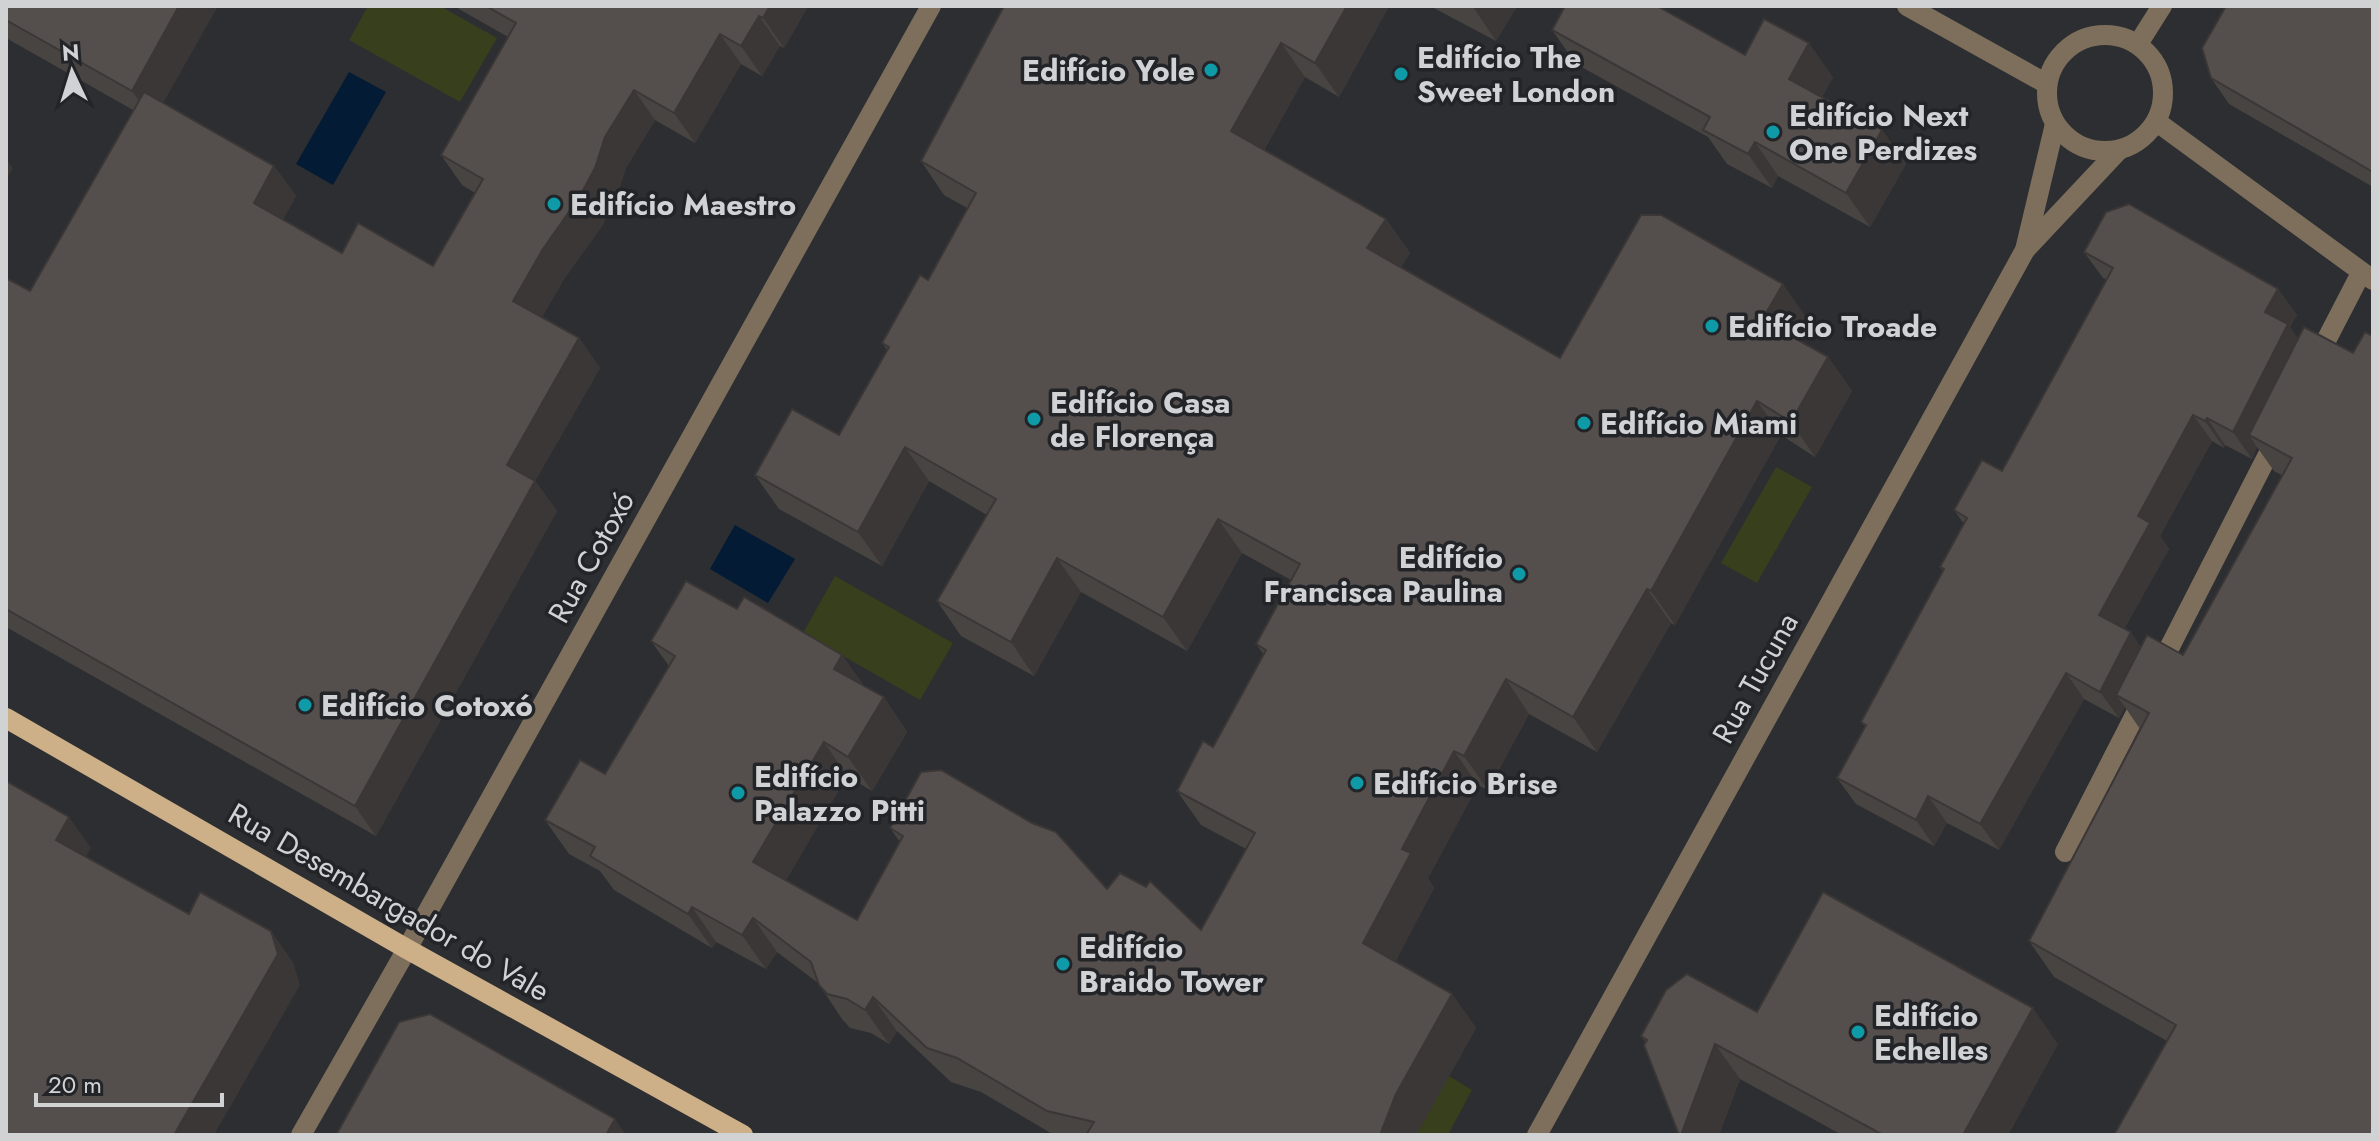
<svg xmlns="http://www.w3.org/2000/svg" width="2379" height="1141" font-family="Jost,sans-serif">
	<rect width="100%" height="100%" fill="#2c2e31"/>
	<!-- green -->
	<g fill="#383f1d">
		<polygon points="368,6 440,6 497,38 460,102 349,40"/>
		<polygon points="1776,467 1812,487 1757,583 1721,563"/>
		<polygon points="835,576 953,643 920,700 803,633"/>
		<polygon points="1449,1076 1472,1090 1448,1135 1416,1135"/>
	</g>
	<!-- water -->
	<g fill="#031b35">
		<polygon points="349,72 386,92 333,185 296,164"/>
		<polygon points="735,525 795,559 768,603 710,569"/>
	</g>
	<g fill="none" stroke-linecap="round" stroke-linejoin="round">
		<!-- minor -->
		<g stroke="#7d6f5c" stroke-width="20">
			<polyline points="1907,6 2047,84"/>
			<circle cx="2105" cy="93" r="58"/>
			<polyline points="2138,44 2162,6"/>
			<polyline points="2157,122 2373,280"/>
			<polyline points="2025,250 2055,124"/>
			<polyline points="2315,362 2361,273"/>
			<polyline points="2065,852 2277,437"/>
			<polyline points="301,1135 407,949 931,6"/>
			<polyline points="1537,1135 2025,250 2119,150"/>
		</g>
		<!-- major -->
		<polyline stroke="#cdaf88" stroke-width="20" points="6,718 407,949 743,1135"/>
	</g>
	<!-- wall -->
	<g fill="#484442" fill-rule="evenodd">
		<polygon points="6,6 163,103 274,166 296,196 283,219 342,253 433,266 475,193 462,185 441,155 508,37 459,9 457,6 806,6 807,8 784,48 780,46 762,76 741,64 695,143 655,120 626,168 616,198 602,226 564,279 542,317 579,338 600,368 535,481 557,511 376,836 6,627 6,278 30,291 133,110 6,38"/>
		<polygon points="1001,6 1389,6 1339,97 1305,77 1264,150 1386,219 1410,253 1401,267 1560,358 1807,318 1795,338 1828,357 1852,391 1815,457 1781,435 1675,625 1671,623 1597,752 1529,714 1488,790 1478,785 1428,878 1434,888 1395,962 1452,994 1476,1028 1420,1128 1417,1135 1054,1135 981,1092 951,1082 897,1031 889,1044 871,1033 850,1028 842,1019 818,983 777,952 766,969 716,942 712,948 614,890 600,871 569,854 545,820 605,774 669,666 651,641 737,609 842,655 864,686 884,697 907,732 872,791 847,776 786,880 857,920 900,842 890,828 1107,889 1201,930 1246,849 1201,825 1177,791 1213,747 1264,655 1256,644 1291,580 1242,553 1187,651 1081,592 1034,676 961,636 937,601 987,515 929,481 882,566 779,509 755,475 839,435 887,350 882,343 928,280 967,208 944,195 921,161 1003,8"/>
		<polygon points="1430,6 1517,6 1496,41"/>
		<polygon points="2373,6 2373,187 2229,104 2211,78"/>
		<polygon points="1552,30 1745,55 1833,77 1822,97 1882,130 1906,164 1870,227 1778,176 1772,188 1727,164 1708,137 1576,64"/>
		<path d="M2084 252 2278 289 2297 315 2290 327 2298 339 2353 353 2373 1135 2167 1041 2054 977 2029 941 2140 729 2125 707 2119 718 2084 699 1999 850 1947 823 1934 846 1856 804 1837 778 1865 727 1861 722 1943 571 1940 567 1964 524 1954 510 2002 471 2107 280 2103 278ZM2212 441 2224 448 2225 445 2252 459 2257 447 2274 471 2283 476 2183 655 2141 647 2124 629 2169 549 2160 536Z"/>
		<polygon points="1757,1012 2058,1044 2008,1135 1842,1135 1740,1079 1719,1135 1679,1135 1646,1043 1641,1036"/>
	</g>
	<!-- shaded-wall -->
	<g fill="#3b3736">
		<polygon points="179,6 218,6 153,121 132,91"/>
		<polygon points="770,6 806,6 807,8 784,48 763,18"/>
		<polygon points="1347,6 1389,6 1339,97 1315,63"/>
		<polygon points="1473,6 1517,6 1496,41 1473,7"/>
		<polygon points="759,16 780,46 762,76 741,46"/>
		<polygon points="720,34 741,64 695,143 674,113"/>
		<polygon points="1281,43 1305,77 1255,165 1231,131"/>
		<polygon points="1809,43 1833,77 1813,113 1789,79"/>
		<polygon points="634,90 655,120 626,168 616,198 602,226 564,279 534,331 513,301 605,137"/>
		<polygon points="1882,130 1906,164 1870,227 1846,193"/>
		<polygon points="1755,142 1778,176 1772,188 1748,154"/>
		<polygon points="6,159 13,168 6,180"/>
		<polygon points="274,166 296,196 275,233 254,203"/>
		<polygon points="1386,219 1410,253 1391,282 1367,248"/>
		<polygon points="1783,284 1807,318 1786,354 1762,320"/>
		<polygon points="2278,289 2297,315 2290,327 2307,351 2249,435 2257,447 2252,459 2233,432 2265,312"/>
		<polygon points="579,338 600,368 535,481 557,511 376,836 355,806 507,465"/>
		<polygon points="1828,357 1852,391 1815,457 1791,422"/>
		<polygon points="1757,401 1781,435 1675,625 1651,591"/>
		<polygon points="2193,415 2212,441 2160,536 2169,549 2117,641 2099,615 2138,516"/>
		<polygon points="2207,418 2225,445 2224,448 2205,421"/>
		<polygon points="905,447 929,481 882,566 858,532"/>
		<polygon points="1218,519 1242,553 1187,651 1163,617"/>
		<polygon points="1057,558 1081,592 1034,676 1011,642"/>
		<polygon points="1647,589 1671,623 1597,752 1573,717"/>
		<polygon points="2131,632 2149,659 2116,695 2125,707 2119,718 2100,692"/>
		<polygon points="842,655 866,689 834,669"/>
		<polygon points="2066,673 2084,699 1999,850 1980,824"/>
		<polygon points="1506,679 1529,714 1488,790 1464,756"/>
		<polygon points="884,697 907,732 872,791 848,757"/>
		<polygon points="824,742 847,776 777,896 753,862"/>
		<polygon points="1454,751 1478,785 1428,878 1434,888 1387,978 1363,943 1402,849"/>
		<polygon points="1928,796 1947,823 1934,846 1916,820"/>
		<polygon points="69,817 91,848 78,871 56,840"/>
		<polygon points="692,907 716,942 712,948 688,914"/>
		<polygon points="753,918 777,952 766,969 742,935"/>
		<polygon points="271,931 293,962 300,985 214,1135 174,1135"/>
		<polygon points="1452,994 1476,1028 1420,1128 1417,1135 1380,1135 1396,1094"/>
		<polygon points="873,997 897,1031 889,1044 865,1010"/>
		<polygon points="2033,1008 2058,1044 2008,1135 1963,1135"/>
		<polygon points="1715,1044 1740,1079 1719,1135 1681,1135"/>
		<polygon points="615,1119 626,1135 606,1135"/>
	</g>
	<!-- building -->
	<g fill="#544f4d" stroke="#3b3736" stroke-width="2">
		<polygon points="6,6 179,6 132,91 6,20"/>
		<polygon points="486,6 770,6 763,18 759,16 741,46 720,34 674,113 634,90 605,137 595,168 580,196 543,249 513,301 579,338 507,465 535,481 355,806 6,609 6,278 30,291 144,92 274,166 254,203 342,253 358,223 433,266 483,179 441,155 516,23"/>
		<polygon points="1004,6 1347,6 1315,63 1281,43 1231,131 1386,219 1367,248 1560,358 1641,215 1661,215 1783,284 1762,320 1828,357 1791,422 1757,401 1651,591 1647,589 1573,717 1506,679 1464,756 1454,751 1402,849 1411,853 1363,943 1452,994 1396,1094 1380,1135 1086,1135 1094,1122 1047,1111 957,1058 927,1048 873,997 865,1010 847,999 827,994 819,985 811,962 753,918 742,935 692,907 688,914 590,856 595,847 545,820 580,760 605,774 675,656 651,641 686,581 737,609 744,597 842,655 834,669 884,697 848,757 824,742 753,862 857,920 903,836 890,828 921,772 941,770 1032,823 1056,832 1107,889 1120,873 1146,887 1150,881 1201,930 1255,833 1177,791 1203,741 1213,747 1266,650 1256,644 1300,564 1218,519 1163,617 1057,558 1011,642 937,601 996,499 905,447 858,532 755,475 792,409 839,435 889,347 882,343 920,275 928,280 976,193 921,161"/>
		<polygon points="1565,6 1657,6 1745,55 1764,19 1809,43 1789,79 1882,130 1846,193 1755,142 1748,154 1703,130 1710,117 1552,30"/>
		<polygon points="2226,6 2373,6 2373,172 2211,78 2202,48"/>
		<polygon points="2129,204 2278,289 2265,312 2288,324 2233,432 2207,418 2205,421 2193,415 2138,516 2150,523 2099,615 2131,632 2100,692 2066,673 1980,824 1928,796 1916,820 1837,778 1866,725 1861,722 1944,569 1940,567 1967,518 1954,510 1982,460 2002,471 2113,268 2084,252 2106,212"/>
		<polygon points="2304,327 2353,353 2365,332 2373,336 2373,1135 2114,1135 2176,1025 2029,941 2149,713 2116,695 2147,635 2183,655 2292,458 2249,435"/>
		<polygon points="6,781 69,817 56,840 189,914 200,892 271,931 278,954 174,1135 6,1135"/>
		<polygon points="1823,892 2033,1008 1963,1135 1883,1135 1715,1044 1681,1135 1679,1135 1644,1045 1647,1040 1641,1036 1666,990 1687,974 1757,1012"/>
		<polygon points="430,1014 615,1119 606,1135 336,1135 399,1022"/>
	</g>
	<!-- markers -->
	<g fill="#0f9aa8" stroke="#222428" stroke-width="3">
		<circle cx="1211" cy="70" r="8"/>
		<circle cx="1401" cy="74" r="8"/>
		<circle cx="1773" cy="132" r="8"/>
		<circle cx="554" cy="204" r="8"/>
		<circle cx="1712" cy="326" r="8"/>
		<circle cx="1034" cy="419" r="8"/>
		<circle cx="1584" cy="423" r="8"/>
		<circle cx="1519" cy="574" r="8"/>
		<circle cx="305" cy="705" r="8"/>
		<circle cx="1357" cy="783" r="8"/>
		<circle cx="738" cy="793" r="8"/>
		<circle cx="1063" cy="964" r="8"/>
		<circle cx="1858" cy="1032" r="8"/>
	</g>
	<g text-anchor="middle" dominant-baseline="central" stroke-width="7" stroke-linejoin="round" paint-order="stroke">
		<!-- poi labels -->
		<g font-size="30" font-weight="bold" fill="#d0d2d4" stroke="#222428" text-anchor="start">
			<text x="1417" y="57">Edifício The<tspan x="1417" dy="34">Sweet London</tspan></text>
			<text x="1195" y="70" text-anchor="end">Edifício Yole</text>
			<text x="1789" y="115">Edifício Next<tspan x="1789" dy="34">One Perdizes</tspan></text>
			<text x="570" y="204">Edifício Maestro</text>
			<text x="1728" y="326">Edifício Troade</text>
			<text x="1050" y="402">Edifício Casa<tspan x="1050" dy="34">de Florença</tspan></text>
			<text x="1600" y="423">Edifício Miami</text>
			<text x="1503" y="557" text-anchor="end">Edifício<tspan x="1503" dy="34">Francisca Paulina</tspan></text>
			<text x="321" y="705">Edifício Cotoxó</text>
			<text x="754" y="776">Edifício<tspan x="754" dy="34">Palazzo Pitti</tspan></text>
			<text x="1373" y="783">Edifício Brise</text>
			<text x="1079" y="947">Edifício<tspan x="1079" dy="34">Braido Tower</tspan></text>
			<text x="1874" y="1015">Edifício<tspan x="1874" dy="34">Echelles</tspan></text>
		</g>
		<!-- street labels -->
		<g font-size="30" fill="#d0d2d4" stroke="#222428">
			<text transform="translate(591 557) rotate(-61)">Rua Cotoxó</text>
			<text transform="translate(1755 678) rotate(-61)">Rua Tucuna</text>
			<text transform="translate(389 902) rotate(30)">Rua Desembargador do Vale</text>
		</g>
	</g>
	<!-- border -->
	<rect width="2379" height="1141" fill="none" stroke="#d0d2d4" stroke-width="16"/>
	<!-- north arrow -->
	<g transform="translate(72 72) rotate(356)" stroke="#222428" stroke-width="6" paint-order="stroke">
	<path d="M0-6L14 30L0 20L-14 30Z" fill="#d0d2d4"/>
	<text y="-12" font-size="22" font-weight="bold" text-anchor="middle" fill="#d0d2d4">N</text>
	</g>
	<!-- scale -->
	<path d="M36 1093v12h186v-12" fill="none" stroke="#d0d2d4" stroke-width="4"/>
	<text x="48" y="1093" font-size="24" fill="#d0d2d4" stroke="#222428" stroke-width="6" paint-order="stroke">20 m</text>
</svg>
